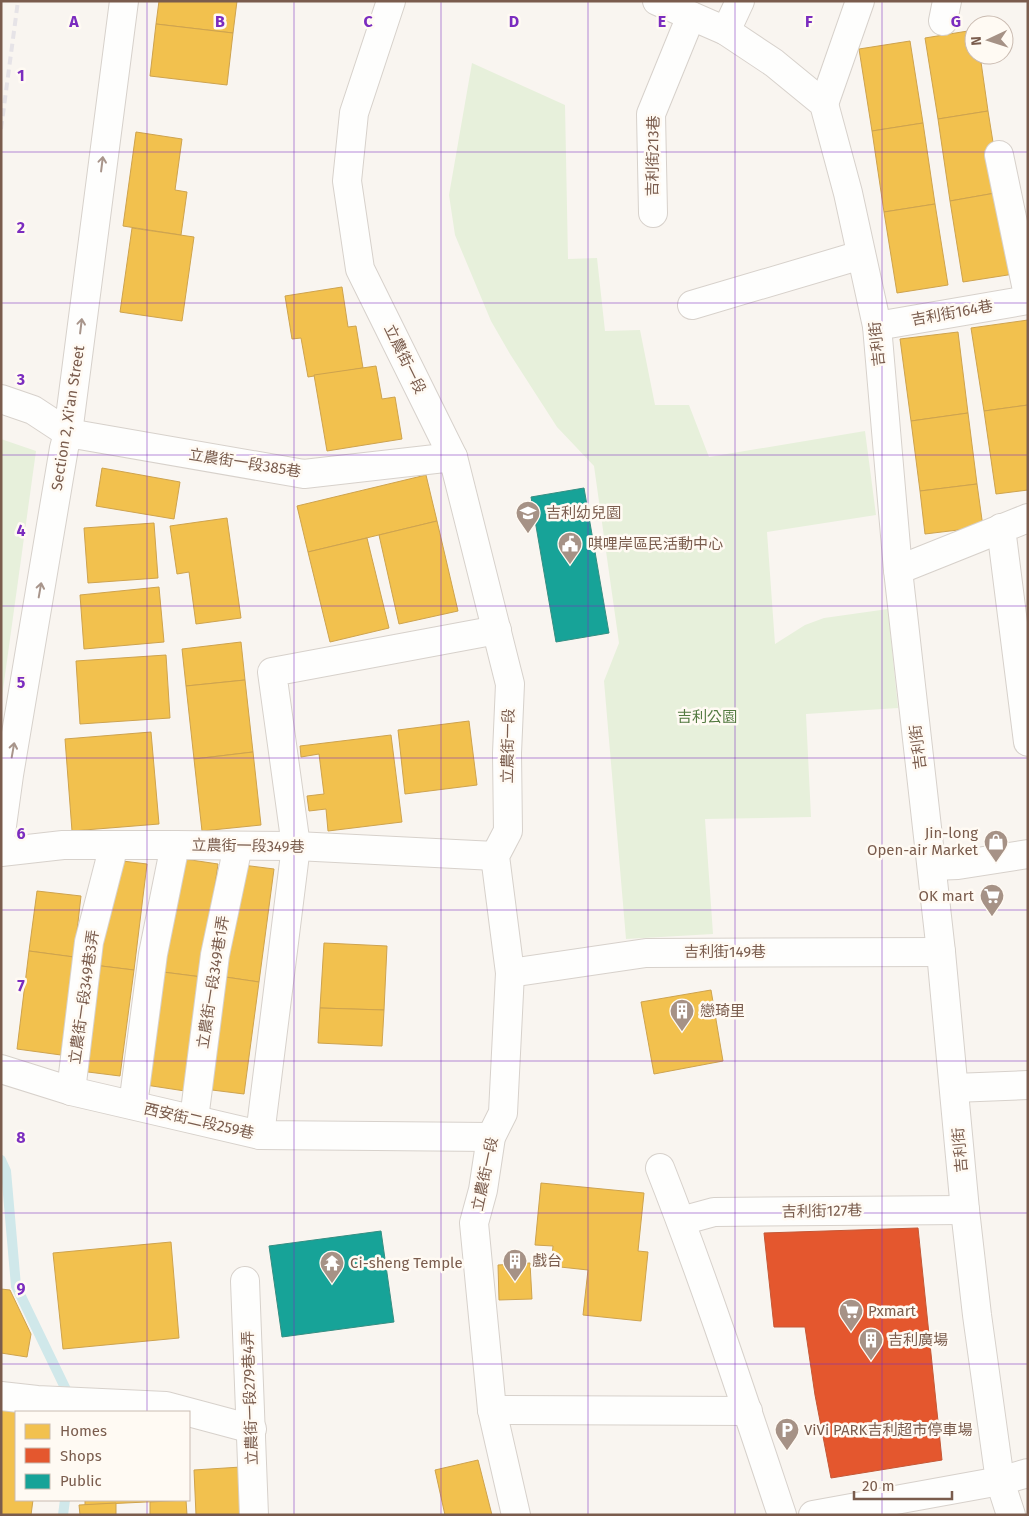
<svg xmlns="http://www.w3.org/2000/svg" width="1029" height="1516" font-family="'Fira Sans','Noto Sans TC',sans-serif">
	<rect width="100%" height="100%" fill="#f9f5f0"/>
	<!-- green -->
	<g fill="#e7f0db">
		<polygon points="472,63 565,105 568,259 597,258 605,331 640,330 655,405 689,405 709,457 865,431 876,515 767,532 775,644 805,625 824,618 888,609 898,708 806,714 811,817 705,819 713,934 626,939 604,681 619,643 594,466 557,427 510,354 491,321 455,235 449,195"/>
		<polygon points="1,439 36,451 1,704"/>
	</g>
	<!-- homes -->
	<g fill="#f2c14e" stroke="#cea34e">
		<polygon points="159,1 237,1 233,33 156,24"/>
		<polygon points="156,24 233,33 227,85 150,76"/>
		<polygon points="974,30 974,55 980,55 988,111 938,119 925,38"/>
		<polygon points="910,41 923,123 872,131 859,49"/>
		<polygon points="988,111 1001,192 950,201 938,119"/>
		<polygon points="923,123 935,204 884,212 872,131"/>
		<polygon points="136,132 182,139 175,190 187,192 181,235 123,226"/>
		<polygon points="1001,192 1014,274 963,282 950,201"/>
		<polygon points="935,204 948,285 897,293 884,212"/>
		<polygon points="132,228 194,237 182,321 120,312"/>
		<polygon points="342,287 348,327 356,326 363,368 308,377 301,338 292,339 285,296"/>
		<polygon points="1028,320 1028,405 984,411 971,328"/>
		<polygon points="958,332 968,413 911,421 900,339"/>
		<polygon points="376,366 382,399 395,397 402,439 327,451 314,375"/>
		<polygon points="1028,405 1028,490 996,494 984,411"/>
		<polygon points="968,413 977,484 920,491 911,421"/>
		<polygon points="102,468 180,482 174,519 96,506"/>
		<polygon points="426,475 437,521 308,552 297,506"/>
		<polygon points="977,484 983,527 925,534 920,491"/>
		<polygon points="227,518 241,618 196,624 189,572 177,574 170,526"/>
		<polygon points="437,521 458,611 399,624 379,535"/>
		<polygon points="154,523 158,578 88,583 84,528"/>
		<polygon points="367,538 389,628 330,642 308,552"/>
		<polygon points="159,587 164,642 84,649 80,595"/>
		<polygon points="241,642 245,680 186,686 182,649"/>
		<polygon points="166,655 170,718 80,724 76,661"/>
		<polygon points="245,680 253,752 194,759 186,686"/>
		<polygon points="469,721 477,785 405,794 398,730"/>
		<polygon points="151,732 159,824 72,831 65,739"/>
		<polygon points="391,735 402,822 328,831 326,809 309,811 307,796 324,794 319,754 301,757 300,746"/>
		<polygon points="253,752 261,825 202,831 194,759"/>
		<polygon points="171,857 218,864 202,977 155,971"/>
		<polygon points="98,858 147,864 134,970 85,964"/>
		<polygon points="227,863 274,869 259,982 212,975"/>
		<polygon points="37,891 81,896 74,957 29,951"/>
		<polygon points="324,943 387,946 384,1010 320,1008"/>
		<polygon points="29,951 74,957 61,1055 17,1049"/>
		<polygon points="85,964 134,970 120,1076 72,1070"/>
		<polygon points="155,971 202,977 185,1091 139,1084"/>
		<polygon points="212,975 259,982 244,1094 196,1088"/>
		<polygon points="711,990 723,1061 654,1074 641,1002"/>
		<polygon points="320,1008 384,1010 382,1046 318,1043"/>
		<polygon points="541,1183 644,1193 638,1251 648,1252 641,1321 583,1315 588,1270 551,1266 553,1246 535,1245"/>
		<polygon points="171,1242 179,1338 63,1349 53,1253"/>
		<polygon points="530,1263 532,1299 499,1300 498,1265"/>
		<polygon points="1,1289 10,1290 31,1334 27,1357 1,1353"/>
		<polygon points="1,1406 43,1412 16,1412 16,1500 33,1500 31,1515 1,1515"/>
		<polygon points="478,1460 492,1515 445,1515 435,1470"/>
		<polygon points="241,1467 243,1515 196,1515 194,1470"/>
		<polygon points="85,1500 186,1500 85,1505"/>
		<polygon points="186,1500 187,1515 150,1515 150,1502"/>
		<polygon points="116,1503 116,1515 80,1515 79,1505"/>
	</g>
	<!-- shops -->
	<polygon fill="#e4572e" stroke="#c45837" points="918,1228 942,1460 831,1478 815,1395 805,1327 774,1327 764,1233"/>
	<!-- public -->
	<g fill="#17a398" stroke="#358e82">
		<polygon points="584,488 609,633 556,642 531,497"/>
		<polygon points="381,1231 394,1322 282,1337 269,1246"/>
	</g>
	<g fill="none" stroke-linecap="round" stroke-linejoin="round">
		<!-- stream -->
		<g stroke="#d0e8ea" stroke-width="10">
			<polyline points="1,1160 6,1171 16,1286 71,1400"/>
			<polyline points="63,1515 65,1500"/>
		</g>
		<defs>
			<g id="minor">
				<polyline points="391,1 354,113 347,181 360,269 453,457 510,684 507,753 508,831 495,856 510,973 503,1113 491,1137 483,1190 474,1223 492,1410 516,1515"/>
				<polyline points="657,1 726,31 774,63 824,104 848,193 877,326 898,570 941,952 965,1210 977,1315 1000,1481 1011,1515"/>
				<polyline points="943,21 947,1"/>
				<polyline points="726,31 740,1"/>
				<polyline points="824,104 860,1"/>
				<polyline points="999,155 1028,295"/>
				<polyline points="653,213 651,114 691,16"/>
				<polyline points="692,305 861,255"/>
				<polyline points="877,326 1028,300"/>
				<polyline points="1,399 33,410 68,433 304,474 453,457"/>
				<polyline points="1001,528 1028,742"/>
				<polyline points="898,570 1028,518"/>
				<polyline points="1,833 9,775 64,448 68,433 124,1"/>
				<polyline points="1,852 63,845 175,845 296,846 495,856"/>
				<polyline points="932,866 958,865 1028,854"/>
				<polyline points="510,973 646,953 941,952"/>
				<polyline points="1,1069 71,1091 260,1135 491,1137"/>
				<polyline points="954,1088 1028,1085"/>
				<polyline points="71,1091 89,942 114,845"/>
				<polyline points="133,1105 153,954 175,845"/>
				<polyline points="194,1119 215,955 238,846"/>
				<polyline points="260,1135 296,846 272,672 497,630"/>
				<path d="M660 1168C705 1282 743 1398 782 1515"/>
				<polyline points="681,1221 714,1212 965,1210"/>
				<polyline points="245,1281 254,1515"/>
				<polyline points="1,1396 37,1400 166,1406 252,1429"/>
				<polyline points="492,1410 748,1411"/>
				<polyline points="813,1515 1000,1481 1028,1473"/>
			</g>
		</defs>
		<!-- minor casing -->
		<use href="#minor" stroke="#d7d1cb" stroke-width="30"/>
		<!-- minor -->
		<use href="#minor" stroke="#fefefd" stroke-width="28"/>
		<!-- rail -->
		<polyline stroke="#e6e3e7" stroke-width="4" stroke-dasharray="8 5" stroke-linecap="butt" points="1,129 18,1"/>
	</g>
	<!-- one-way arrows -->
	<defs><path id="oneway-shaft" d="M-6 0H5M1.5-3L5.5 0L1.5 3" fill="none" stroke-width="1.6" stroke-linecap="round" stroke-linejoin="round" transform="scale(1.25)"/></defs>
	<g stroke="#a8958b">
		<use href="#oneway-shaft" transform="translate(102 164) rotate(-83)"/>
		<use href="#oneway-shaft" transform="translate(81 326) rotate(-83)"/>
		<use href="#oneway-shaft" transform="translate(40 590) rotate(-80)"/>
		<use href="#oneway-shaft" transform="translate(13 750) rotate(-80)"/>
	</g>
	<!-- grid -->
	<path fill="none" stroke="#7b2cbf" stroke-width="1" stroke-opacity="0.55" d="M147 1V1412M294 1V1515M441 1V1515M588 1V1515M735 1V1515M882 1V1515M1 152H1028M1 303H1028M1 455H1028M1 606H1028M1 758H1028M1 910H1028M1 1061H1028M1 1213H1028M1 1364H1028M147 1500V1515"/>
	<!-- icons -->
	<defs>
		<symbol id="school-pin" viewBox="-11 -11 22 30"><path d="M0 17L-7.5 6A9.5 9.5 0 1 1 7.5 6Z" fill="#a69286" stroke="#fffaf3"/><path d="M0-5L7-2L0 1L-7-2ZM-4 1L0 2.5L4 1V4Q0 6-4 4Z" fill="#fff"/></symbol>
		<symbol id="civic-pin" viewBox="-11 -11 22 30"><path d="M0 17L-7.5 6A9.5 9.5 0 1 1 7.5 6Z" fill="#a69286" stroke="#fffaf3"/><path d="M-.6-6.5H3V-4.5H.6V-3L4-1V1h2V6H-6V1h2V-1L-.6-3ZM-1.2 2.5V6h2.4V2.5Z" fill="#fff"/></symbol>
		<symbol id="shop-pin" viewBox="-11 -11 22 30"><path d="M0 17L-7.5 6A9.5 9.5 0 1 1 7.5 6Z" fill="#a69286" stroke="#fffaf3"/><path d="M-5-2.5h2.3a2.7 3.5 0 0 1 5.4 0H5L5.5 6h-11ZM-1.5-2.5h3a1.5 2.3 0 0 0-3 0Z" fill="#fff"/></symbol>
		<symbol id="supermarket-pin" viewBox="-11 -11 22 30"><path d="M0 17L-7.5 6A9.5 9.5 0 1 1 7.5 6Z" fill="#a69286" stroke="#fffaf3"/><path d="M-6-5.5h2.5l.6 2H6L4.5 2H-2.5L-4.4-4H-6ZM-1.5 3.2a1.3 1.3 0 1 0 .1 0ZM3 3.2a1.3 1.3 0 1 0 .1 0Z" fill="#fff"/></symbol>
		<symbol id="building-pin" viewBox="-11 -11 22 30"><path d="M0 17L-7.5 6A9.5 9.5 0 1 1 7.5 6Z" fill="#a69286" stroke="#fffaf3"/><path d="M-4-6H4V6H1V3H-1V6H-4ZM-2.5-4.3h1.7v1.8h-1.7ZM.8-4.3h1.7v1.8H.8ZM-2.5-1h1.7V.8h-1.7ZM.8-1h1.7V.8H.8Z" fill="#fff"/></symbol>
		<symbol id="temple-pin" viewBox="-11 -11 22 30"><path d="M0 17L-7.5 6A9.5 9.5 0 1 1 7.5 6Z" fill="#a69286" stroke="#fffaf3"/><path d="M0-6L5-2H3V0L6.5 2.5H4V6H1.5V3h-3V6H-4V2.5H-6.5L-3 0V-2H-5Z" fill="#fff"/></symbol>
		<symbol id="parking-pin" viewBox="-11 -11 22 30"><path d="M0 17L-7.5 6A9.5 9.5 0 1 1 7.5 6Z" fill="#a69286" stroke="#fffaf3"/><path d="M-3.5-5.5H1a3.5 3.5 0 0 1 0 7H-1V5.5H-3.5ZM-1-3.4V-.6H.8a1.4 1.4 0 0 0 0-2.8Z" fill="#fff"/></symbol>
	</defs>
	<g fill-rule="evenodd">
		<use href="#school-pin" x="514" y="499" width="28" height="38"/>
		<use href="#civic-pin" x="556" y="530" width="28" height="38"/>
		<use href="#shop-pin" x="982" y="828" width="28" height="38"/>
		<use href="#supermarket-pin" x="978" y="882" width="28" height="38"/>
		<use href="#building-pin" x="668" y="997" width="28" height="38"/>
		<use href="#building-pin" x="501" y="1247" width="28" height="38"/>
		<use href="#temple-pin" x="318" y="1249" width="28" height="38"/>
		<use href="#supermarket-pin" x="837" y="1297" width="28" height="38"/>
		<use href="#building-pin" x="857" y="1326" width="28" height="38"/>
		<use href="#parking-pin" x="773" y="1416" width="28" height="38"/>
	</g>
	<g text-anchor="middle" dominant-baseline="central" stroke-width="5" stroke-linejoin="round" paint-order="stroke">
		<!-- street labels -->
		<g font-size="15" fill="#7a5c4d" stroke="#fffaf3">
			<text transform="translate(653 156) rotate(-89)">吉利街213巷</text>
			<text transform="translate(952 313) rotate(-10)">吉利街164巷</text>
			<text transform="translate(877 344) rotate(-96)">吉利街</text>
			<text transform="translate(405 359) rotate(64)">立農街一段</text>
			<text transform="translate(68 418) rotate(-81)">Section 2, Xi'an Street</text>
			<text transform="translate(245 463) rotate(9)">立農街一段385巷</text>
			<text transform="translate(508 746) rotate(-89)">立農街一段</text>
			<text transform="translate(918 747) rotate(-97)">吉利街</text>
			<text transform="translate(248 846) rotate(1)">立農街一段349巷</text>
			<text x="725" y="952">吉利街149巷</text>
			<text transform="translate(213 982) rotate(-81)">立農街一段349巷1弄</text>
			<text transform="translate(84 997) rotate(-82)">立農街一段349巷3弄</text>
			<text transform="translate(199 1121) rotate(13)">西安街二段259巷</text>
			<text transform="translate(960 1150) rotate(-95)">吉利街</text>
			<text transform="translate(485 1174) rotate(-78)">立農街一段</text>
			<text transform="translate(822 1211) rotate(-1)">吉利街127巷</text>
			<text transform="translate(250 1398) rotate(-92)">立農街一段279巷4弄</text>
		</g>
		<!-- poi labels -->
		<g font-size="15" fill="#7a5c4d" stroke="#fffaf3" text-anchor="start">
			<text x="546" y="513">吉利幼兒園</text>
			<text x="588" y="544">唭哩岸區民活動中心</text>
			<text x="978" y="833" text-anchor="end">Jin-long<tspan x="978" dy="17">Open-air Market</tspan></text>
			<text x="974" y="896" text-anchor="end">OK mart</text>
			<text x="700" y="1011">戀琦里</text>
			<text x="532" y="1261">戲台</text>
			<text x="350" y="1263">Ci-sheng Temple</text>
			<text x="868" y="1311">Pxmart</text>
			<text x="888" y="1340">吉利廣場</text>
			<text x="804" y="1430">ViVi PARK吉利超市停車場</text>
		</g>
		<!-- park labels -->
		<g font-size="15" fill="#537a41" stroke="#fffaf3">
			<text x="707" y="717">吉利公園</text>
		</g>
	</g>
	<g font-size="16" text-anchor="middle" font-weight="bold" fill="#7b2cbf" stroke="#fffaf3" stroke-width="5" stroke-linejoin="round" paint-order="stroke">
		<text x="74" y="27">A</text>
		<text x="220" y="27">B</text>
		<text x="368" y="27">C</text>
		<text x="514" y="27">D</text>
		<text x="662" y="27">E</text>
		<text x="809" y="27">F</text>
		<text x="956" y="27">G</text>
		<text x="21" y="81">1</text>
		<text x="21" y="233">2</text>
		<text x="21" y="385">3</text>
		<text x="21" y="536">4</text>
		<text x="21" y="688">5</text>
		<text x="21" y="839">6</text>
		<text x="21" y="991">7</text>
		<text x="21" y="1143">8</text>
		<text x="21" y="1294">9</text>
	</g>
	<!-- border -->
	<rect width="1029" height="1516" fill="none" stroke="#7a5c4d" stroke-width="5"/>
	<!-- legend -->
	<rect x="15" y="1411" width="175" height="90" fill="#fffaf3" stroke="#cabbb1"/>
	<rect x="25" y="1424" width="25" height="15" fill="#f2c14e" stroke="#cabbb1"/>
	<text x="60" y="1436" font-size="15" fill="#7a5c4d">Homes</text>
	<rect x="25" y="1448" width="25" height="15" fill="#e4572e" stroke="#cabbb1"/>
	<text x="60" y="1461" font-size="15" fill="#7a5c4d">Shops</text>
	<rect x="25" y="1474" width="25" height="15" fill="#17a398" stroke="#cabbb1"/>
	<text x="60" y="1486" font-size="15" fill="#7a5c4d">Public</text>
	<!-- north arrow -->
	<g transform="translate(989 40) rotate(266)"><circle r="24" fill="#fffaf3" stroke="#cabbb1"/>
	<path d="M0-4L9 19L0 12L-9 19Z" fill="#a69286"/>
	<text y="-8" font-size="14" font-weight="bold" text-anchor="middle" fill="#7a5c4d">N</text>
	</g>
	<!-- scale -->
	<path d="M854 1491v8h98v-8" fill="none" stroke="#7a5c4d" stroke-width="2.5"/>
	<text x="862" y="1491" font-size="15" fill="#7a5c4d" stroke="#fffaf3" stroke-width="4" paint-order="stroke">20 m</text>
</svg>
